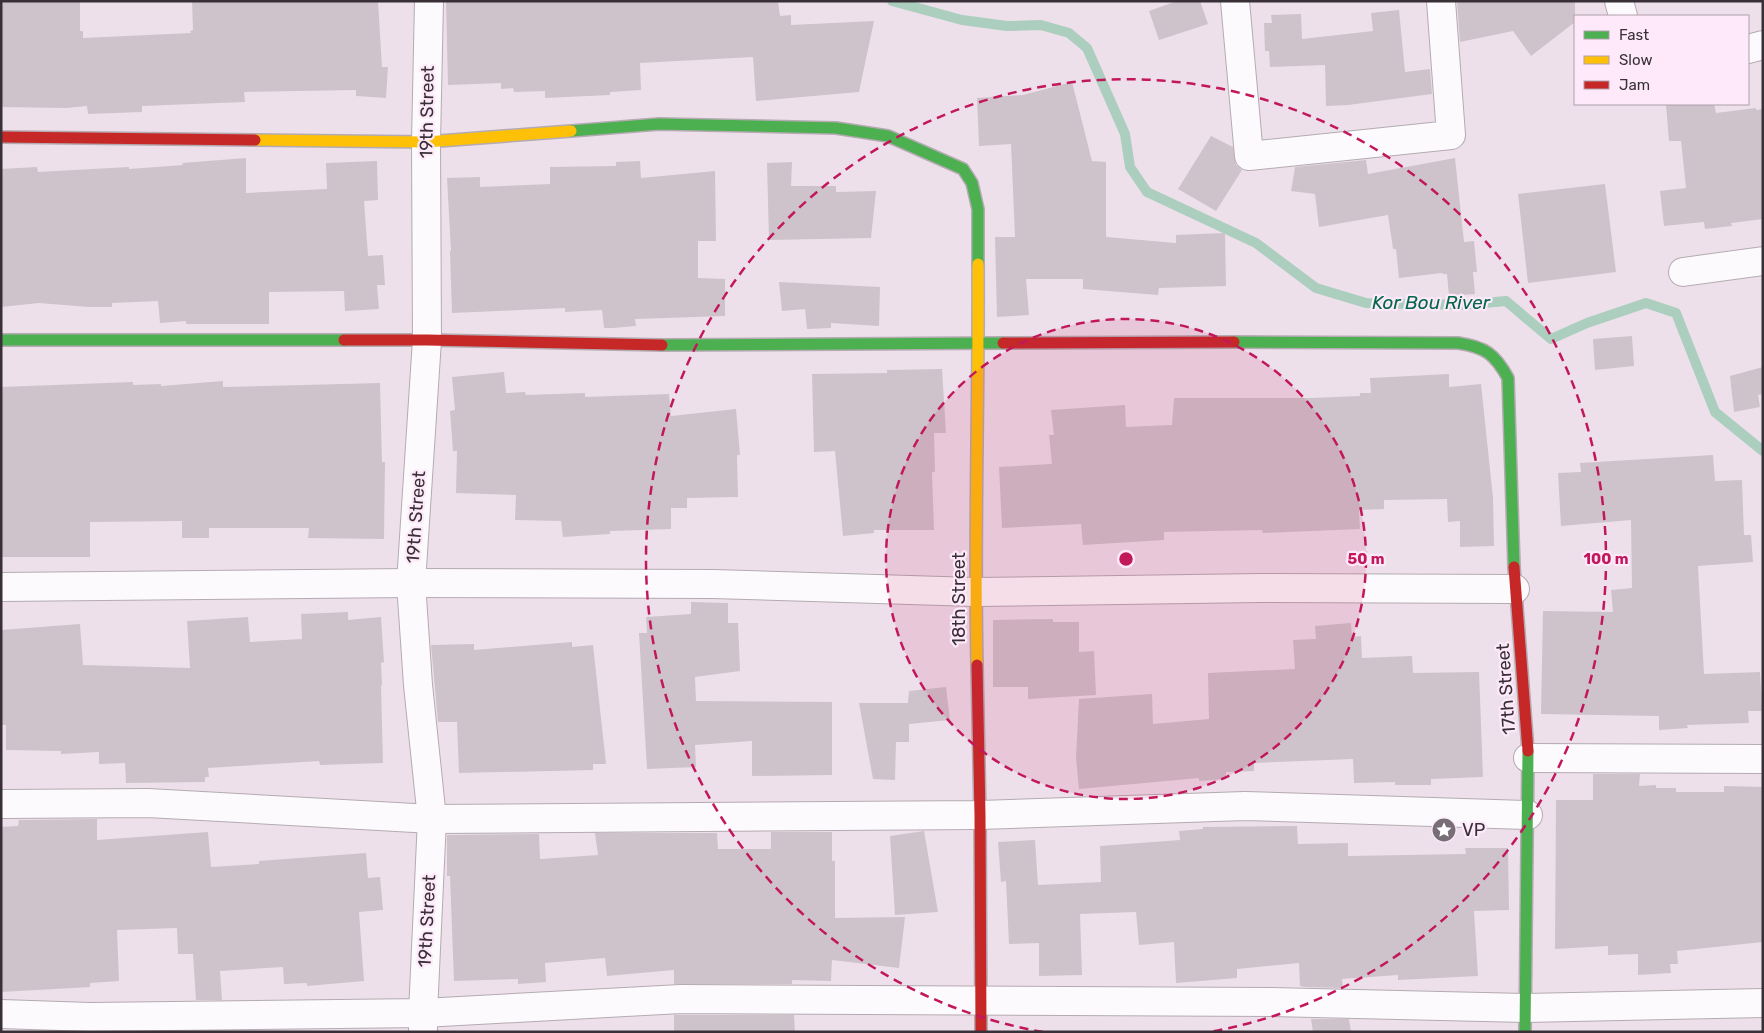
<svg xmlns="http://www.w3.org/2000/svg" width="1764" height="1033" font-family="Rubik,sans-serif">
	<rect width="100%" height="100%" fill="#ede0ea"/>
	<g fill="none" stroke-linecap="round" stroke-linejoin="round">
		<!-- stream -->
		<polyline stroke="#abcebe" stroke-width="10" points="892,1 962,20 1007,26 1041,25 1069,33 1087,48 1125,134 1130,167 1147,192 1256,243 1316,288 1366,303 1463,305 1506,301 1551,339 1587,323 1646,303 1676,313 1715,412 1763,451"/>
	</g>
	<!-- building -->
	<g fill="#cec3cb">
		<polygon points="1,1 80,1 80,31 83,31 83,38 191,33 190,31 193,30 192,1 378,1 382,67 388,67 386,98 356,96 356,90 244,92 245,102 142,106 142,112 88,114 87,106 66,108 1,107"/>
		<polygon points="446,1 778,1 780,16 791,15 791,25 874,21 859,92 756,101 753,57 640,63 641,90 610,92 610,95 545,98 545,91 514,92 513,88 501,89 501,83 448,85"/>
		<polygon points="1177,1 1200,1 1208,24 1159,40 1149,11"/>
		<polygon points="1457,1 1575,1 1575,22 1531,56 1513,31 1460,42"/>
		<polygon points="1399,10 1405,72 1430,69 1432,94 1348,105 1326,106 1325,65 1270,67 1269,51 1265,51 1264,23 1272,23 1271,15 1301,14 1302,39 1373,31 1371,13"/>
		<polygon points="1072,82 1092,161 1106,162 1106,237 1176,243 1176,235 1225,233 1226,286 1159,288 1158,295 1083,289 1083,279 1026,279 1029,315 997,317 995,237 1015,237 1011,144 979,146 977,98 1023,95"/>
		<polygon points="1683,104 1714,104 1716,113 1756,108 1756,110 1763,109 1763,219 1731,223 1732,226 1705,229 1704,222 1664,226 1660,191 1686,188 1681,141 1669,141 1666,105"/>
		<polygon points="1211,136 1233,147 1236,165 1242,170 1216,211 1178,189"/>
		<polygon points="246,158 246,193 327,189 326,163 377,161 378,200 364,201 368,256 383,255 385,285 377,285 379,309 345,311 344,291 269,292 269,324 186,324 186,321 160,323 158,301 112,303 112,307 89,307 39,303 1,307 1,169 37,167 38,172 129,167 129,169 183,165 182,163"/>
		<polygon points="1455,158 1464,242 1474,241 1477,272 1473,272 1475,294 1449,296 1447,274 1443,274 1442,273 1399,278 1396,249 1393,249 1388,215 1319,227 1315,194 1291,191 1295,167 1366,160 1368,174"/>
		<polygon points="640,161 641,178 715,171 716,241 698,241 698,278 725,279 725,316 635,319 636,326 613,328 604,328 602,310 565,312 565,308 452,313 450,251 451,251 447,178 480,177 480,187 550,184 550,167 616,166 616,162"/>
		<polygon points="792,162 791,186 836,186 836,192 876,191 871,238 769,240 767,163"/>
		<polygon points="1605,184 1616,272 1528,283 1518,194"/>
		<polygon points="779,282 880,287 879,326 831,323 831,328 807,329 805,309 782,311"/>
		<polygon points="1632,336 1634,366 1595,370 1593,339"/>
		<polygon points="1763,367 1763,394 1758,395 1760,407 1734,412 1730,376"/>
		<polygon points="942,369 946,433 934,433 935,472 932,472 934,530 874,530 874,533 843,536 835,451 814,452 812,374 887,373 887,370"/>
		<polygon points="504,372 506,393 525,392 526,395 585,393 585,397 669,394 671,416 736,409 740,455 737,455 738,497 687,498 687,508 671,508 671,529 610,531 610,534 563,537 561,521 515,520 516,495 456,493 457,451 453,451 450,411 455,410 452,377"/>
		<polygon points="1449,374 1449,387 1481,384 1493,498 1494,546 1460,547 1460,521 1448,522 1447,499 1384,500 1384,509 1359,510 1360,529 1263,533 1262,530 1164,532 1164,540 1083,545 1081,524 1002,528 999,467 1052,464 1049,435 1054,435 1051,410 1125,405 1126,427 1172,425 1174,398 1312,398 1360,396 1360,393 1371,393 1370,378"/>
		<polygon points="223,381 223,387 380,383 382,462 385,462 384,539 308,538 309,528 209,528 209,538 182,538 182,521 90,522 90,557 1,557 1,387 133,382 133,385 161,384 161,386"/>
		<polygon points="1713,455 1715,481 1742,480 1744,535 1751,535 1753,562 1698,566 1704,674 1760,672 1762,711 1748,711 1749,723 1687,725 1688,728 1659,730 1659,716 1541,714 1543,611 1613,612 1611,590 1632,588 1631,520 1561,526 1558,473 1581,472 1580,463"/>
		<polygon points="691,602 728,603 728,623 738,623 740,671 695,677 696,701 832,702 832,775 752,776 752,741 695,745 696,767 647,769 639,633 647,633 646,617 691,614"/>
		<polygon points="348,612 348,620 381,617 384,662 381,663 382,685 381,686 383,763 320,765 319,761 208,768 209,777 205,777 205,782 126,783 125,763 99,764 99,752 61,754 61,751 6,750 6,725 1,725 1,630 80,624 83,665 190,668 187,621 248,617 250,642 302,639 301,614"/>
		<polygon points="1053,619 1053,622 1079,622 1079,652 1094,651 1096,695 1028,699 1028,687 993,687 993,620"/>
		<polygon points="1351,623 1352,637 1361,636 1362,658 1412,656 1413,673 1479,672 1483,777 1431,779 1431,785 1395,785 1395,782 1354,783 1353,759 1254,763 1254,771 1226,772 1226,779 1199,781 1199,778 1079,789 1076,758 1079,699 1152,694 1153,724 1209,719 1208,673 1295,669 1293,640 1316,639 1315,626"/>
		<polygon points="572,642 572,647 593,645 606,764 593,764 593,770 459,773 457,722 438,722 431,645 474,644 474,650"/>
		<polygon points="946,687 950,720 909,724 909,742 896,742 895,780 873,779 859,703 908,703 909,691"/>
		<polygon points="1593,774 1640,774 1639,786 1656,785 1656,788 1676,788 1676,792 1724,792 1724,786 1763,787 1763,942 1677,951 1678,964 1670,964 1671,973 1638,975 1638,954 1608,955 1608,946 1555,949 1556,800 1593,800"/>
		<polygon points="97,819 97,840 208,832 211,867 259,864 259,861 366,853 368,878 380,877 383,910 359,912 364,981 307,986 307,983 284,984 283,967 220,971 222,1000 196,1000 193,954 178,954 177,928 117,930 119,981 90,983 90,987 1,992 1,827 18,826 19,820"/>
		<polygon points="1297,826 1298,844 1348,843 1348,856 1466,854 1465,848 1508,848 1509,910 1474,911 1478,976 1398,980 1398,975 1342,979 1343,988 1305,987 1300,986 1299,963 1237,969 1237,978 1176,983 1174,942 1139,945 1136,912 1080,914 1082,975 1039,976 1039,943 1009,944 1006,881 1001,882 998,842 1035,840 1038,885 1101,882 1100,846 1180,840 1179,831 1203,829 1203,827"/>
		<polygon points="924,831 938,912 895,915 890,836"/>
		<polygon points="771,832 832,832 832,861 835,861 835,918 905,917 899,968 832,960 831,981 792,980 792,984 674,984 674,970 607,976 605,958 545,963 546,982 518,984 518,979 454,981 450,876 447,876 447,835 539,834 540,859 598,855 595,833 717,833 718,849 771,849"/>
		<polygon points="674,1015 794,1015 795,1032 674,1032"/>
		<polygon points="1311,1019 1349,1019 1351,1032 1313,1032"/>
	</g>
	<g fill="none" stroke-linecap="round" stroke-linejoin="round">
		<defs>
			<g id="street">
				<polyline points="1235,1 1249,156 1451,135 1441,1"/>
				<polyline points="1619,1 1623,16"/>
				<polyline points="1748,49 1763,45"/>
				<polyline points="1683,272 1763,261"/>
				<polyline points="1,587 411,583 713,584 975,592 1260,588 1515,589"/>
				<polyline points="1528,758 1763,759"/>
				<polyline points="1,804 148,803 432,819 980,815 1245,806 1528,815"/>
				<polyline points="1,1014 90,1017 423,1013 681,999 1271,1002 1526,1008 1763,1003"/>
				<polyline points="423,1030 423,1013 432,819 418,685 411,583 427,340 426,142 429,1"/>
			</g>
			<g id="fast">
				<polyline points="571,131 659,124 836,128 888,136 963,169 972,183 978,209 978,264"/>
				<polyline points="1,340 344,340"/>
				<path d="M1234 342 1458 343C1485 347 1495 354 1508 378L1514 567"/>
				<polyline points="662,345 1003,343"/>
				<polyline points="1525,1032 1528,751"/>
			</g>
			<g id="slow">
				<polyline points="255,140 426,142 571,131"/>
				<path d="M977 665C974 531 979 397 978 264"/>
			</g>
			<g id="jam">
				<polyline points="1,137 255,140"/>
				<polyline points="344,340 427,340 662,345"/>
				<polyline points="1003,343 1234,342"/>
				<polyline points="1514,567 1528,751"/>
				<polyline points="977,665 980,815 981,1032"/>
			</g>
		</defs>
		<!-- street casing -->
		<use href="#street" stroke="#b4abb2" stroke-width="30"/>
		<!-- fast casing -->
		<use href="#fast" stroke="#b4abb2" stroke-width="14"/>
		<!-- slow casing -->
		<use href="#slow" stroke="#b4abb2" stroke-width="14"/>
		<!-- jam casing -->
		<use href="#jam" stroke="#b4abb2" stroke-width="14"/>
		<!-- street -->
		<use href="#street" stroke="#fcfafc" stroke-width="28"/>
		<!-- fast -->
		<use href="#fast" stroke="#4caf50" stroke-width="11"/>
		<!-- slow -->
		<use href="#slow" stroke="#ffc107" stroke-width="11"/>
		<!-- jam -->
		<use href="#jam" stroke="#c62828" stroke-width="11"/>
	</g>
	<!-- distance rings -->
	<circle cx="1126" cy="559" r="240" fill="#c2185b" fill-opacity=".12"/>
	<g fill="none" stroke="#c2185b" stroke-width="2.5" stroke-dasharray="9 6">
		<circle cx="1126" cy="559" r="240"/>
		<path d="M1043 1032A480 480 0 1 1 1209 1032"/>
	</g>
	<!-- icons -->
	<defs>
		<symbol id="sight-disc" viewBox="-11 -11 22 22"><circle r="9.5" fill="#786e76" stroke="#fde9f9"/><path d="M0-6L1.8-2.2L6-1.7L2.9 1.2L3.7 5.4L0 3.3L-3.7 5.4L-2.9 1.2L-6-1.7L-1.8-2.2Z" fill="#fff"/></symbol>
	</defs>
	<g fill-rule="evenodd">
		<use href="#sight-disc" x="1430" y="816" width="28" height="28"/>
	</g>
	<g text-anchor="middle" dominant-baseline="central" stroke-width="4.5" stroke-linejoin="round" paint-order="stroke">
		<!-- street labels -->
		<g font-size="18" fill="#393037" stroke="#fde9f9">
			<text transform="translate(427 112) rotate(-89)">19th Street</text>
			<text transform="translate(416 517) rotate(-86)">19th Street</text>
			<text transform="translate(959 599) rotate(-90)">18th Street</text>
			<text transform="translate(1506 689) rotate(-94)">17th Street</text>
			<text transform="translate(427 921) rotate(-87)">19th Street</text>
		</g>
		<!-- poi labels -->
		<g font-size="18" fill="#393037" stroke="#fde9f9" text-anchor="start">
			<text x="1462" y="830">VP</text>
		</g>
		<!-- water labels -->
		<g font-size="19" font-style="italic" fill="#026847" stroke="#fde9f9">
			<text x="1431" y="302">Kor Bou River</text>
		</g>
	</g>
	<circle cx="1126" cy="559" r="8" fill="#c2185b" stroke="#fde9f9" stroke-width="2.5"/>
	<g font-size="15" text-anchor="middle" font-weight="bold" fill="#c2185b" stroke="#fde9f9" stroke-width="4.5" stroke-linejoin="round" paint-order="stroke">
		<text x="1366" y="564">50 m</text>
		<text x="1606" y="564">100 m</text>
	</g>
	<!-- border -->
	<rect width="1764" height="1033" fill="none" stroke="#393037" stroke-width="5"/>
	<!-- legend -->
	<rect x="1574" y="15" width="175" height="90" fill="#fde9f9" stroke="#af9fab"/>
	<rect x="1584" y="31" width="25" height="8" fill="#4caf50" stroke="#af9fab"/>
	<text x="1619" y="40" font-size="15" fill="#393037">Fast</text>
	<rect x="1584" y="56" width="25" height="8" fill="#ffc107" stroke="#af9fab"/>
	<text x="1619" y="65" font-size="15" fill="#393037">Slow</text>
	<rect x="1584" y="81" width="25" height="8" fill="#c62828" stroke="#af9fab"/>
	<text x="1619" y="90" font-size="15" fill="#393037">Jam</text>
</svg>
